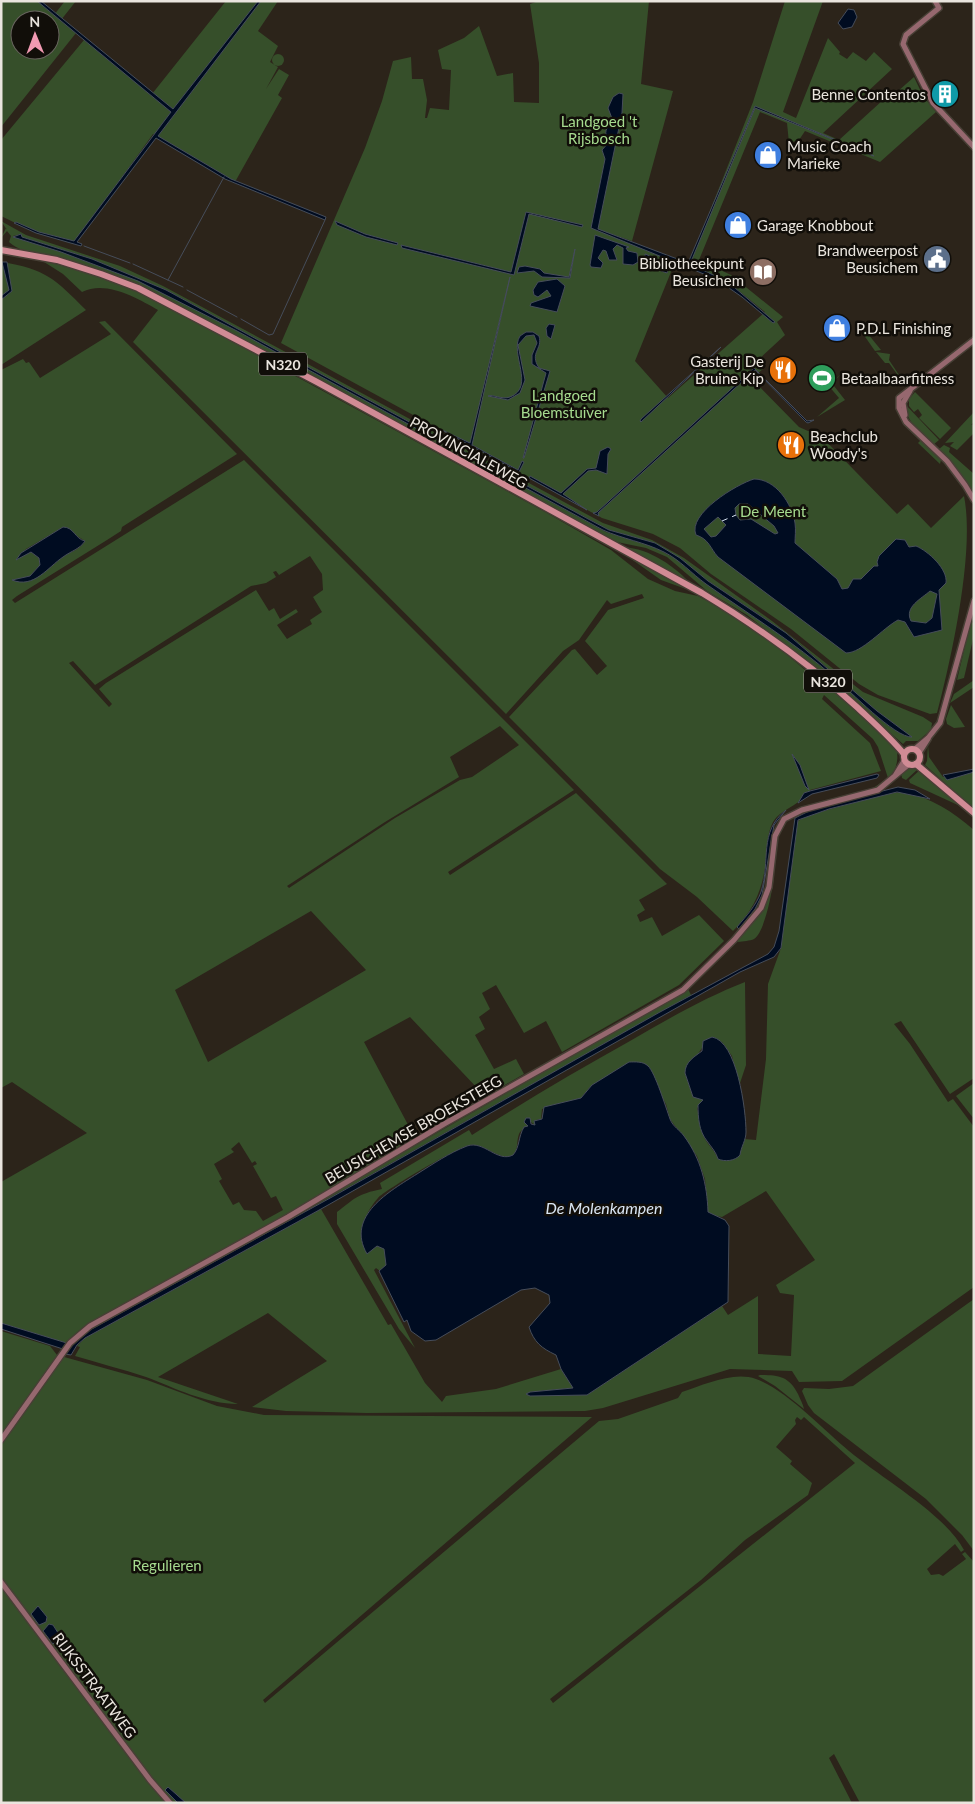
<svg xmlns="http://www.w3.org/2000/svg" width="975" height="1804" font-family="Lato,sans-serif">
	<rect width="100%" height="100%" fill="#2c241a"/>
	<!-- green -->
	<g fill="#364f2a" fill-rule="evenodd">
		<path d="M1 1H39L54 15 65 1H76L61 20 76 33 1 127ZM20 20H50V50H20Z"/>
		<polygon points="226,1 278,1 258,31 278,46 270,62 278,67 266,89 279,69 289,75 278,95 282,98 235,182 153,134 74,244 36,233 1,216 1,140 84,40 152,94"/>
		<path d="M539 1H649L641 84 673 91 632 241 608 233 675 262 635 361 668 398 765 312 728 282 689 264 753 102 785 1H823L783 112 796 118 828 38 840 52 839 54 847 59 853 52 866 61 874 52 892 69 823 133 839 140 894 90 897 92 914 77 923 96 936 112 880 162 805 131 799 140 789 143 787 123 760 112 699 260 731 275 783 317 777 322 785 335 757 361 763 369 751 379 755 377 754 381 799 427 808 431 815 430 897 514 908 504 931 528 964 496C975 551 952 656 937 713L930 714 878 695 859 684 791 629 711 574 680 548 653 534 602 518 281 343 365 148 382 101 393 61 411 57 412 79H423L427 100 425 118H427L430 108 449 110 451 70 442 69 438 50 464 38 479 26 497 76 513 73 514 102 539 103V63L530 4Z"/>
		<circle cx="278" cy="60" r="6"/>
		<path d="M1 221 26 235 120 266 163 286 603 523 652 540 684 558 772 621 863 692 923 717 932 723 931 730 918 741H906L903 744 814 667 747 615 707 591 667 557 646 548 612 541 144 287C124 279 103 271 82 264 64 259 22 255 9 242L11 236 7 231 1 238 6 228 7 230ZM21 234 22 237 94 260 168 291 596 523 609 530 655 543 675 555 708 581 788 634 854 691 840 682 783 635 704 582 676 559 654 547 606 532 166 292 79 257 13 236Z"/>
		<path d="M41 260 96 275 152 298 547 513 611 550 648 579 675 591 698 596 727 612 784 652 831 692 833 689 899 749C896 754 898 755 897 761 896 774 884 783 874 790L873 788 888 778 878 747 873 739 824 695 822 699 870 743 881 771 810 790V794L805 796C797 806 780 810 773 822 767 833 767 848 766 860 763 889 754 910 733 931L697 897 660 869 509 717 572 650 575 649 597 675 607 666 585 641 608 610 644 598 642 594 611 604 607 600 579 640 563 651 506 714 133 342 158 310C137 298 106 280 82 292L63 274Z"/>
		<path d="M1 262C46 269 55 279 86 310L1 365Z"/>
		<path d="M105 321 237 454 122 527 121 531 107 540 17 596 12 600 15 603 244 460 574 790 448 872 450 875 576 793 667 884 639 900 645 910 637 915 640 922 652 917 662 936 699 915 724 941 679 985 562 1052 546 1021 524 1033 496 985 482 993 490 1009 479 1017 485 1029 475 1035 494 1069 516 1059 524 1074 486 1096 479 1090 410 1017 364 1042 414 1136 411 1138V1143L285 1217 82 1328 65 1343 1 1323V1182L87 1133 12 1082 1 1088V370L23 359 26 363 29 362 40 378 111 334 99 322ZM63 527 85 541C80 550 70 552 62 557 47 568 35 587 14 580L30 576 40 565 39 558 31 552 18 558 26 549ZM310 556 322 574 323 590 313 597 322 612 310 620 312 624 287 639 277 625 298 612 296 609 280 619 274 608 269 611 256 590 106 683 99 689 112 704 109 707 69 663 73 661 95 685 251 586 266 583 276 577 273 572 276 571 279 575ZM500 726 519 745 472 777 460 780 395 818 289 888 287 886 385 822 459 777 450 757ZM311 911 366 970 208 1062 175 990ZM239 1142 252 1163 255 1161 257 1164 253 1166 271 1198 276 1196 283 1210 263 1221 256 1211 244 1210 239 1202 233 1205 219 1181 222 1179 214 1164 234 1152 231 1149Z"/>
		<polygon points="864,329 881,350 875,351 861,331"/>
		<polygon points="876,352 890,354 889,360 903,381 911,378 913,383 905,385 889,363 885,363"/>
		<polygon points="841,374 834,381 834,386 845,400 817,417 839,398 828,385"/>
		<polygon points="915,392 951,428 940,439 919,418 922,415 918,409 914,412 909,406 909,399"/>
		<path d="M905 404 939 440 933 445C921 433 906 422 905 404Z"/>
		<polygon points="974,412 974,422 971,425 974,424 974,433 957,450 950,446 954,442 945,443"/>
		<polygon points="920,441 923,441 941,460 940,464 918,443"/>
		<polygon points="944,445 950,448 949,452 974,474 974,495 961,475 938,450"/>
		<path d="M623 547C651 549 674 566 692 585Z"/>
		<polygon points="627,556 686,589 661,580"/>
		<polygon points="974,621 974,635 964,678 957,680 970,625"/>
		<polygon points="974,680 974,687 950,703 954,694"/>
		<polygon points="951,705 965,727 954,728 947,724 946,719"/>
		<polygon points="928,745 929,757 943,777 974,770 974,809 925,765 927,761"/>
		<polygon points="915,767 919,768 906,780 902,778 901,773 907,768"/>
		<polygon points="921,769 960,806 910,783 909,780"/>
		<path d="M903 792C932 798 952 811 974 830V1078L950 1094 901 1021 894 1024 910 1044 948 1102 953 1099 974 1127V1287L842 1381 799 1382 792 1371 730 1369 603 1408 585 1411 367 1413 286 1411 252 1407 327 1361 268 1313 158 1377 238 1404C206 1404 175 1388 146 1377 122 1369 98 1363 75 1356L80 1347 77 1346 85 1338 321 1209 388 1325 391 1324 425 1383 442 1402 446 1396 496 1389 561 1369 573 1388 530 1392 587 1395 722 1306 728 1315 758 1296V1354L791 1356 794 1295 780 1293 776 1285 815 1260 766 1191 722 1217 711 1215 708 1212 705 1179 697 1156 670 1119 666 1104 660 1093 590 1087 581 1098 542 1109 541 1119 536 1120 535 1125 531 1122C528 1127 521 1129 519 1134 516 1142 519 1148 513 1155 498 1162 486 1143 470 1145 458 1147 385 1190 378 1198 368 1209 361 1224 361 1239L385 1249 386 1265 380 1271 376 1268 374 1270 415 1348 399 1329 337 1224V1212C354 1199 357 1194 382 1189L380 1183 469 1130 472 1135C524 1102 576 1071 630 1041 668 1019 704 998 745 982L746 1065 739 1086 732 1056 722 1042 702 1048 685 1073 693 1097 703 1098V1102L697 1108C699 1117 701 1130 705 1139 709 1146 715 1151 718 1159L740 1149 744 1139 756 1140 766 1059 768 984 781 948 796 823 805 816 886 794Z"/>
		<path d="M774 878C772 891 765 932 754 939 750 941 743 941 738 942V938L766 901Z"/>
		<polygon points="688,989 691,995 297,1216 325,1197"/>
		<polygon points="974,1083 974,1119 956,1096"/>
		<polygon points="974,1299 974,1551 962,1535 926,1499 814,1413 808,1405 802,1391 804,1388 829,1389 853,1386"/>
		<path d="M1 1331 50 1346 57 1355 147 1380 217 1406 264 1415 592 1417 263 1700 265 1703 599 1421 618 1419 678 1398 682 1392C704 1385 733 1371 756 1379 786 1390 824 1430 849 1451 881 1478 945 1514 964 1550L961 1552 955 1544 927 1569 931 1575 939 1574 943 1576 966 1559 962 1554 965 1552 974 1562V1803H860L834 1754 829 1758 852 1803H1ZM797 1417 801 1420 804 1417 855 1463 553 1703 550 1699 701 1580 745 1540 808 1495 812 1483 790 1464 792 1461 776 1447 796 1424 795 1420Z"/>
		<path d="M760 1375C778 1375 789 1376 798 1394 800 1399 803 1404 804 1409L775 1386 758 1376Z"/>
	</g>
	<!-- water -->
	<g fill="#000c21" stroke="#464d5a" fill-rule="evenodd">
		<polygon points="37,1 41,1 173,109 258,1 261,1 158,136 231,179 326,217 325,220 225,179 156,138 77,242 82,244 81,246 36,233 14,223 16,222 39,232 74,241 171,112"/>
		<polygon points="848,9 854,10 857,17 852,27 843,29 838,23"/>
		<path d="M619 93 623 94 622 113 598 229 688 263 755 106 874 156 755 108 690 264 728 282 775 322 773 323 742 297 716 279 591 228 605 159 602 150 609 142C603 131 606 129 613 121L608 108 613 97Z"/>
		<polygon points="526,212 583,225 582,227 529,214 514,275 402,248 401,245 511,272"/>
		<polygon points="335,221 365,234 398,243 397,245 366,237 337,225"/>
		<path d="M21 234 22 237 92 259 166 290 590 520 609 530 655 543 680 558 708 581 786 633 877 711 912 737C895 738 849 690 835 678 794 642 750 615 706 584 691 573 680 560 664 552 644 542 623 539 603 530L237 331 138 281 61 252 13 237Z"/>
		<polygon points="595,235 629,247 626,248 628,251 637,253 638,262 633,265 623,264 623,248 617,245 613,249 617,260 609,260 606,251 603,250 598,258 603,263 601,268 591,267 590,265"/>
		<polygon points="575,249 570,278 542,277 534,271 517,273 519,267 525,266 540,269 544,273 569,277"/>
		<polygon points="645,254 670,264 667,273 661,271 654,258 651,263 645,262"/>
		<polygon points="2,262 7,262 12,291 1,300 1,296 9,290"/>
		<polygon points="510,277 472,445 518,470 522,461 524,462 519,472 442,430 470,443"/>
		<polygon points="557,279 565,286 557,312 530,306 531,303 551,296 547,290 538,297 534,295 533,290 538,282"/>
		<polygon points="549,324 555,325 551,339 547,336 546,328"/>
		<path d="M526 332H533L539 336C543 350 529 352 539 368L550 371 524 458H523L546 373 532 364V355L537 343 534 335 526 336 518 345 525 380 520 393 508 400 488 396C493 394 502 400 510 397 536 387 509 353 520 336Z"/>
		<polygon points="721,347 641,422 640,421 641,419"/>
		<polygon points="754,368 807,421 814,420 808,423 806,422 755,370 598,513 599,516 593,513 597,512"/>
		<polygon points="608,447 611,449 608,454 607,474 596,470 588,471 563,494 587,510 529,478 530,476 561,493 587,469 596,468 600,451"/>
		<path d="M754 479C776 479 792 504 795 523 796 530 795 537 795 543L837 579 842 589 848 588 853 579H861L874 566H878L877 562 879 556 896 539 905 540 909 547 916 546C928 551 948 569 946 583L939 590 942 630 914 637 905 622 898 620C883 628 862 653 846 653L718 557C710 548 709 539 696 535 687 514 737 484 754 479ZM739 504H748L774 526 778 533 775 534 751 519 740 520 736 515 735 508ZM718 517 726 525 716 536 711 537 704 529ZM930 591 937 594 932 618 926 623 911 621C904 607 921 599 930 591Z"/>
		<path d="M63 527C74 527 75 539 85 541 80 549 71 551 63 557 48 567 34 589 12 580L30 576 40 565 39 558 31 552 16 560 21 553Z"/>
		<polygon points="792,754 800,765 809,790 805,786"/>
		<polygon points="974,769 974,772 947,780 943,775"/>
		<polygon points="877,774 879,775 877,778 812,794 798,803 804,793 810,791"/>
		<polygon points="898,787 915,790 930,799 897,792 829,809 798,820 781,948 774,957 740,972 321,1209 85,1338 77,1345 71,1355 65,1354 66,1350 1,1329 1,1323 70,1344 88,1331 332,1197 660,1012 768,954 774,947 779,931 795,818 813,809"/>
		<path d="M786 810 774 825 762 895 755 909 739 929 737 927C746 916 756 906 761 892 771 861 758 832 786 810Z"/>
		<path d="M712 1037C737 1041 746 1110 746 1132 746 1140 741 1147 740 1155 735 1161 725 1162 718 1159 716 1152 712 1148 707 1141 699 1131 698 1118 698 1105L703 1100 693 1097 685 1073C685 1062 694 1057 702 1051L703 1041Z"/>
		<path d="M629 1062C635 1062 643 1061 648 1066 655 1072 666 1108 670 1119 673 1127 680 1130 684 1136 701 1159 707 1184 708 1212L725 1220 729 1226 728 1302 587 1395 530 1396 526 1394 530 1392 573 1388 561 1369 556 1355C541 1348 534 1342 529 1327L550 1303 549 1295 535 1288 521 1290 436 1340 425 1341 411 1331 407 1320 404 1322 379 1271 386 1265 384 1249 377 1246 367 1254C345 1216 390 1191 417 1174 433 1164 449 1153 467 1146 484 1140 497 1163 513 1155 520 1147 518 1137 524 1127L528 1126 524 1122 526 1118H530L531 1124 535 1125 534 1121 542 1119 544 1107 581 1098 592 1085Z"/>
		<polygon points="38,1606 47,1617 46,1622 39,1625 31,1614"/>
		<polygon points="49,1624 53,1625 60,1636 53,1644 43,1631"/>
		<polygon points="168,1787 186,1803 178,1803 165,1790"/>
	</g>
	<g fill="none" stroke-linecap="round" stroke-linejoin="round">
		<!-- stream -->
		<g stroke="#464d5a" stroke-width="1">
			<polyline points="84,246 130,263"/>
			<polyline points="133,264 183,287"/>
			<polyline points="168,280 224,177"/>
			<polyline points="187,290 237,317"/>
			<polyline points="241,319 269,335 273,334 325,220"/>
		</g>
		<!-- ferry -->
		<polyline stroke="#d9e5f3" stroke-width="1" stroke-dasharray="6 5" stroke-linecap="butt" points="722,521 736,515"/>
		<defs>
			<g id="secondary">
				<polyline points="935,1 939,8 906,35 903,44 933,103 974,147"/>
				<polyline points="921,381 899,398 899,408 906,422 947,461 965,485 974,500"/>
				<polyline points="920,382 974,340"/>
				<polyline points="905,415 903,403 910,391"/>
				<polyline points="915,749 928,738 940,723 974,601"/>
				<polyline points="919,753 928,739"/>
				<polyline points="896,774 904,761"/>
				<polyline points="1,1440 70,1343 90,1326 288,1217 444,1124 683,990 734,940 761,908 769,887 775,836 784,819 802,810 878,790 908,765"/>
				<polyline points="1,1582 150,1780 170,1803"/>
			</g>
			<g id="highway">
				<path d="M1 250 57 260 101 274 138 288 317 382 702 593C758 627 810 664 858 708 874 723 890 737 904 754"/>
				<circle cx="912" cy="757" r="8"/>
				<polyline points="916,764 974,813"/>
			</g>
		</defs>
		<!-- secondary casing -->
		<use href="#secondary" stroke="#473f35" stroke-width="8"/>
		<!-- highway casing -->
		<use href="#highway" stroke="#473f35" stroke-width="9"/>
		<!-- secondary -->
		<use href="#secondary" stroke="#96686f" stroke-width="5"/>
		<!-- highway -->
		<use href="#highway" stroke="#d18b95" stroke-width="6"/>
	</g>
	<!-- icons -->
	<defs>
		<symbol id="building-disc" viewBox="-11 -11 22 22"><circle r="9.5" fill="#0f9aa8" stroke="#110e09"/><path d="M-4-6H4V6H1V3H-1V6H-4ZM-2.5-4.3h1.7v1.8h-1.7ZM.8-4.3h1.7v1.8H.8ZM-2.5-1h1.7V.8h-1.7ZM.8-1h1.7V.8H.8Z" fill="#fff"/></symbol>
		<symbol id="shop-disc" viewBox="-11 -11 22 22"><circle r="9.5" fill="#3f7fe0" stroke="#110e09"/><path d="M-5-2.5h2.3a2.7 3.5 0 0 1 5.4 0H5L5.5 6h-11ZM-1.5-2.5h3a1.5 2.3 0 0 0-3 0Z" fill="#fff"/></symbol>
		<symbol id="civic-disc" viewBox="-11 -11 22 22"><circle r="9.5" fill="#5c6f8a" stroke="#110e09"/><path d="M-.6-6.5H3V-4.5H.6V-3L4-1V1h2V6H-6V1h2V-1L-.6-3ZM-1.2 2.5V6h2.4V2.5Z" fill="#fff"/></symbol>
		<symbol id="library-disc" viewBox="-11 -11 22 22"><circle r="9.5" fill="#8d6e63" stroke="#110e09"/><path d="M-6-4Q-3-5.5-.7-3.5V5Q-3 3-6 4ZM6-4Q3-5.5 .7-3.5V5Q3 3 6 4Z" fill="#fff"/></symbol>
		<symbol id="restaurant-disc" viewBox="-11 -11 22 22"><circle r="9.5" fill="#e8710a" stroke="#110e09"/><path d="M-5-6h1v4h1v-4h1v4h1v-4h1v5L-1.5 .5V6h-2V.5L-5-1ZM5-6V6H3V1.5H1.5Q1.5-4 5-6Z" fill="#fff"/></symbol>
		<symbol id="stadium-disc" viewBox="-11 -11 22 22"><circle r="9.5" fill="#2e9e5b" stroke="#110e09"/><path d="M0-5a6.5 5 0 1 0 0 10a6.5 5 0 1 0 0-10ZM-3.5-1.8h7v3.6h-7Z" fill="#fff"/></symbol>
	</defs>
	<g fill-rule="evenodd">
		<use href="#building-disc" x="929" y="78" width="32" height="32"/>
		<use href="#shop-disc" x="752" y="139" width="32" height="32"/>
		<use href="#shop-disc" x="722" y="209" width="32" height="32"/>
		<use href="#civic-disc" x="921" y="243" width="32" height="32"/>
		<use href="#library-disc" x="747" y="256" width="32" height="32"/>
		<use href="#shop-disc" x="821" y="312" width="32" height="32"/>
		<use href="#restaurant-disc" x="767" y="354" width="32" height="32"/>
		<use href="#stadium-disc" x="806" y="362" width="32" height="32"/>
		<use href="#restaurant-disc" x="775" y="429" width="32" height="32"/>
	</g>
	<g text-anchor="middle" dominant-baseline="central" stroke-width="5" stroke-linejoin="round" paint-order="stroke">
		<!-- shield labels -->
		<g fill="#110e09" stroke="#a9a49e" stroke-width="1">
			<rect x="259" y="352.5" width="48" height="23" rx="4"/>
			<rect x="804" y="669.5" width="48" height="23" rx="4"/>
		</g>
		<g font-size="14" font-weight="bold" fill="#eae5de">
			<text x="283" y="364">N320</text>
			<text x="828" y="681">N320</text>
		</g>
		<!-- poi labels -->
		<g font-size="15" fill="#eae5de" stroke="#110e09" text-anchor="start">
			<text x="926" y="94" text-anchor="end">Benne Contentos</text>
			<text x="787" y="146">Music Coach<tspan x="787" dy="17">Marieke</tspan></text>
			<text x="757" y="225">Garage Knobbout</text>
			<text x="918" y="250" text-anchor="end">Brandweerpost<tspan x="918" dy="17">Beusichem</tspan></text>
			<text x="744" y="263" text-anchor="end">Bibliotheekpunt<tspan x="744" dy="17">Beusichem</tspan></text>
			<text x="856" y="328">P.D.L Finishing</text>
			<text x="764" y="361" text-anchor="end">Gasterij De<tspan x="764" dy="17">Bruine Kip</tspan></text>
			<text x="841" y="378">Betaalbaarfitness</text>
			<text x="810" y="436">Beachclub<tspan x="810" dy="17">Woody's</tspan></text>
		</g>
		<!-- park labels -->
		<g font-size="15" fill="#a6db8f" stroke="#110e09">
			<text x="599" y="121">Landgoed 't<tspan x="599" dy="17">Rijsbosch</tspan></text>
			<text x="564" y="395">Landgoed<tspan x="564" dy="17">Bloemstuiver</tspan></text>
			<text x="773" y="511">De Meent</text>
			<text x="167" y="1565">Regulieren</text>
		</g>
		<!-- street labels -->
		<g font-size="15" fill="#eae5de" stroke="#110e09">
			<text transform="translate(469 452) rotate(29)">PROVINCIALEWEG</text>
			<text transform="translate(413 1129) rotate(-30)">BEUSICHEMSE BROEKSTEEG</text>
			<text transform="translate(95 1685) rotate(53)">RIJKSSTRAATWEG</text>
		</g>
		<!-- water labels -->
		<g font-size="16" font-style="italic" fill="#d9e5f3" stroke="#110e09">
			<text x="604" y="1207">De Molenkampen</text>
		</g>
	</g>
	<!-- border -->
	<rect width="975" height="1804" fill="none" stroke="#eae5de" stroke-width="5"/>
	<!-- north arrow -->
	<g transform="translate(35 35) rotate(359)"><circle r="24" fill="#110e09" stroke="#68645e"/>
	<path d="M0-4L9 19L0 12L-9 19Z" fill="#f19ab2"/>
	<text y="-8" font-size="14" font-weight="bold" text-anchor="middle" fill="#eae5de">N</text>
	</g>
</svg>
